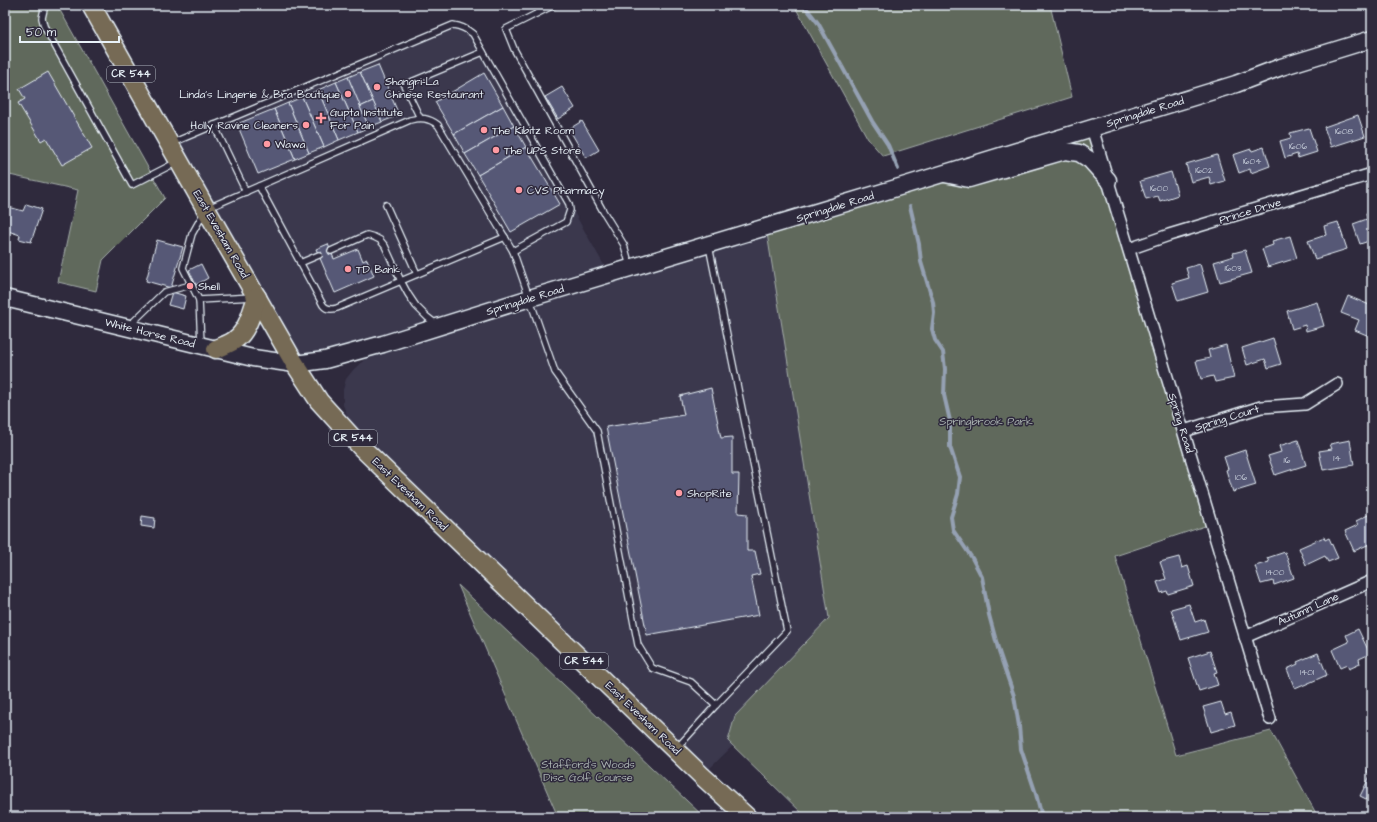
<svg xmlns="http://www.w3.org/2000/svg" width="1377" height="822" font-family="'Architects Daughter',sans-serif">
	<rect width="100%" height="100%" fill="#2f2a3d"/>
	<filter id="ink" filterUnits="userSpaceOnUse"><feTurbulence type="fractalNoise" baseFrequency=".025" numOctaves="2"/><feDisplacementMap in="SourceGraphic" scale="8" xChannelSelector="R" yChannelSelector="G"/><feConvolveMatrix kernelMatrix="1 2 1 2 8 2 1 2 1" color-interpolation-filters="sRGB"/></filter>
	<g filter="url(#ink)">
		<!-- built -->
		<polygon fill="#3b384e" points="453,25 473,34 609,274 766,227 829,618 846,634 702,776 360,446 343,405 343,390 346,379 354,369 380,346 295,364 170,143"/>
		<!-- green -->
		<g fill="#61695c" stroke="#a4adaa">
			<polygon points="5,5 57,5 165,198 103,260 96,291 58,282 78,190 5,174"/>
			<polygon points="794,5 1050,5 1072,97 883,156 868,139"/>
			<polygon points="1092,128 1211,524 1115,556 1176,755 1271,731 1318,817 806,817 728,741 735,716 829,618 766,227"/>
			<polygon points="458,585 704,817 558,817"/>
		</g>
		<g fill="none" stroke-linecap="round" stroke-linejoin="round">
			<!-- stream -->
			<g stroke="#95a1b3" stroke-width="4">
				<polyline points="802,5 807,9 818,23 872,121 888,145 898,169"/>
				<polyline points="910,206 919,244 921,262 933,302 934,313 932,329 935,340 943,352 945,369 944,395 950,421 950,447 960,477 958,494 951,517 953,530 972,558 982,577 989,615 999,652 1014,696 1019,726 1021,749 1036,794 1042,817"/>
			</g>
		</g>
		<!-- building -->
		<g fill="#575976" stroke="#e8f1f8">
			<polygon points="378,65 399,115 382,122 360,72"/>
			<polygon points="48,72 92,148 62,165 46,138 41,141 18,103 25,99 19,89"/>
			<polygon points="360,72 373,101 360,107 348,77"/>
			<polygon points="484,73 503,106 454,134 435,102"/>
			<polygon points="348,77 369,127 358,132 336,82"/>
			<polygon points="336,82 358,132 339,140 318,90"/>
			<polygon points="562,87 575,108 558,119 545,97"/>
			<polygon points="318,90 339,140 324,147 302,97"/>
			<polygon points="302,97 324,147 309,153 288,103"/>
			<polygon points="373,101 382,122 369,127 360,107"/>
			<polygon points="288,103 309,153 295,159 274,109"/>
			<polygon points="503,106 514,126 465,154 454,134"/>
			<polygon points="274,109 295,159 258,174 237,124"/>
			<polygon points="1358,115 1365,136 1331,147 1324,127"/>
			<polygon points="582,121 599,150 586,158 569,129"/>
			<polygon points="514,126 526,147 478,175 465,154"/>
			<polygon points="1309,128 1317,152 1298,158 1297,154 1285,158 1280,141 1291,138 1290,133"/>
			<polygon points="526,147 560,204 511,232 478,175"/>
			<polygon points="1264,147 1270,166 1251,173 1250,169 1239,173 1233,155 1251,149 1252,151"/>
			<polygon points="1217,155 1225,181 1211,185 1209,177 1191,182 1186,164"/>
			<polygon points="1171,172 1178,195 1160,201 1158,196 1146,199 1140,181"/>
			<polygon points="26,204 42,209 31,242 19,239 20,235 5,230 5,206 23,211"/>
			<polygon points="1372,211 1372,240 1360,244 1353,224 1367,219 1366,214"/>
			<polygon points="1338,222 1347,249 1315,259 1308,241 1326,235 1324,226"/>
			<polygon points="1290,236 1297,258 1268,267 1262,249 1273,245 1272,241"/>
			<polygon points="157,240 183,247 171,288 146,281"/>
			<polygon points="328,244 334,259 358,249 363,261 367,259 374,276 335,293 316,249"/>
			<polygon points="1245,250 1252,273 1220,282 1214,262 1234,256 1233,253"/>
			<polygon points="201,264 208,278 196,285 189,270"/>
			<polygon points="1200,264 1208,292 1178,301 1172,283 1189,278 1186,268"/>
			<polygon points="172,292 186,296 183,309 168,305"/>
			<polygon points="1348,296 1372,306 1372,330 1369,336 1355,330 1359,320 1341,313"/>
			<polygon points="1317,302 1324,326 1306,331 1305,325 1292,329 1287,311"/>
			<polygon points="1273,338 1281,364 1268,368 1265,359 1247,365 1242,348"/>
			<polygon points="1226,345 1234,378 1215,382 1213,376 1201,379 1196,361 1210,358 1208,350"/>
			<polygon points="711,388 721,438 732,437 732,474 739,474 738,513 747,514 747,551 755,551 760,574 751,576 759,615 647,635 606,427 684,415 680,396"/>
			<polygon points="1298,440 1306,465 1275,475 1268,456 1281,452 1279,446"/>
			<polygon points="1350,440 1354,465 1323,470 1319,451 1332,449 1330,444"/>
			<polygon points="1245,450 1256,485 1233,492 1226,470 1228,469 1224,457"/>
			<polygon points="1370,514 1372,519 1372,543 1354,551 1345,531 1358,525 1356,521"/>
			<polygon points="142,516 155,518 154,528 141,526"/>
			<polygon points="1324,537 1325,540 1329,538 1338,558 1328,562 1325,556 1306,565 1299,548"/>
			<polygon points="1285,552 1294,578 1274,585 1273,581 1261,584 1255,566 1269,562 1267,558"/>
			<polygon points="1179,557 1182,568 1188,566 1194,586 1168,594 1167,591 1161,593 1157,582 1166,579 1160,562"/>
			<polygon points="1189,604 1195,622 1204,619 1208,632 1181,640 1171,609"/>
			<polygon points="1358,629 1370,654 1359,659 1360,664 1349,669 1347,665 1340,668 1332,650 1349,642 1346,635"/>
			<polygon points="1210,651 1217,672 1214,673 1218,685 1199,691 1188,658"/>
			<polygon points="1318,653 1327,675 1295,689 1287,669 1298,664 1297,662"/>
			<polygon points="1221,702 1225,714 1231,712 1235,725 1211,732 1203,707"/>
			<polygon points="1372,761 1372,802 1360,796 1371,774 1367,772"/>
		</g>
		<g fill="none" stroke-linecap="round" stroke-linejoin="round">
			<defs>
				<g id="service">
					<polyline points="45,5 42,18 44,26 132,185 177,162"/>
					<polyline points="554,5 506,29 514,49 603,211 624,245 630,266"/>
					<polyline points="420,118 404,85 483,52"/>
					<polyline points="214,125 246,192"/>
					<path d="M172 143 453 25C461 26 466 28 473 34L569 204 570 210 566 222 513 251"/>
					<path d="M259 186 323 305C326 309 331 310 337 308L505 237"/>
					<polyline points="386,205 417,274"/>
					<polyline points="709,246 787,631 716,705"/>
					<polyline points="331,251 367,235 374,237 380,240 385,246 401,281 408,294 416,306 427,317 436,324"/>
					<polyline points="300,263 319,255"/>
					<path d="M253 297 199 300 183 268 192 234 206 209 410 120C421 117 429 118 438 125L513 251 555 372 597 431 638 645 652 668 691 682 716 705 676 749"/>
					<polyline points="199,300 201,344"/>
					<polyline points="129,326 164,292 191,285"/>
				</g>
				<g id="minor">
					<polyline points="1092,128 1270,719"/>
					<polyline points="1129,249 1169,235 1372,174"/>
					<polyline points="1184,431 1261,407 1305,404 1337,384"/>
					<polyline points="1245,637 1372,581"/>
				</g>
				<g id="secondary">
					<polyline points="945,174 969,179 1065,151 1079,153 1090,160 1108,180"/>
					<polyline points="5,298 253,358 295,364 325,360 383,344 530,298 906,185 1236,84 1281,67 1372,39"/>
				</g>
				<g id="primary">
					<polyline points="91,5 206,209 295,364 319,401 360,446 702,776 747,817"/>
					<path d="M216 349C222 346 231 344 236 339 248 330 252 311 257 297"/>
				</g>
			</defs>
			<!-- service casing -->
			<use href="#service" stroke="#e8f1f8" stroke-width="8"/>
			<!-- minor casing -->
			<use href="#minor" stroke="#e8f1f8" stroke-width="14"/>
			<!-- secondary casing -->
			<use href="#secondary" stroke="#e8f1f8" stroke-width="19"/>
			<!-- primary casing -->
			<use href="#primary" stroke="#e8f1f8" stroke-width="21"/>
			<!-- service -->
			<use href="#service" stroke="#2f2a3d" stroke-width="5.5"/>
			<!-- minor -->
			<use href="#minor" stroke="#2f2a3d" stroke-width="11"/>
			<!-- secondary -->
			<use href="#secondary" stroke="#2f2a3d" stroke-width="16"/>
			<!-- primary -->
			<use href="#primary" stroke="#766a54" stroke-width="18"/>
		</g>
	</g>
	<!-- markers -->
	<g fill="#ff9aa2" stroke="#2f2a3d" stroke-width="1.5">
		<circle cx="377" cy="87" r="4"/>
		<circle cx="348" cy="94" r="4"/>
		<path d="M319 112h4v4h4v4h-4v4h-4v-4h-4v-4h4z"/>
		<circle cx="306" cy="125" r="4"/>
		<circle cx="484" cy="130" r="4"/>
		<circle cx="267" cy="144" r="4"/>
		<circle cx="496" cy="150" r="4"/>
		<circle cx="519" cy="190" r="4"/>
		<circle cx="348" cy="269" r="4"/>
		<circle cx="190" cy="286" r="4"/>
		<circle cx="679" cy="493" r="4"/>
	</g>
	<g text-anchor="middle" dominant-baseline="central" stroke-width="3" stroke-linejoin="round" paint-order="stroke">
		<!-- number labels -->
		<g font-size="9" fill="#c4cbd8">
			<text x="1344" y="131">1608</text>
			<text x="1298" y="146">1606</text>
			<text x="1252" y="161">1604</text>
			<text x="1204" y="170">1602</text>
			<text x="1159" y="188">1600</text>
			<text x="1233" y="268">1603</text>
			<text x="1337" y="458">14</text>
			<text x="1287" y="460">16</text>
			<text x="1241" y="477">106</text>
			<text x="1275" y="572">1400</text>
			<text x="1307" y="672">1401</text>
		</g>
		<!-- shield labels -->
		<g fill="#2f2a3d" stroke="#b0b5c0" stroke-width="1">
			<rect x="107" y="66" width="48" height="16" rx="3"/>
			<rect x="329" y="430" width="48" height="16" rx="3"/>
			<rect x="560" y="653" width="48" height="16" rx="3"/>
		</g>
		<g font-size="10" font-weight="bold" fill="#e8f1f8">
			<text x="131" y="74">CR 544</text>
			<text x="353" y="438">CR 544</text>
			<text x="584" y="661">CR 544</text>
		</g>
		<!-- poi labels -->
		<g font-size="11" fill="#e8f1f8" stroke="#2f2a3d" text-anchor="start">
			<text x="385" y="81">Shangri-La<tspan x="385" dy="13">Chinese Restaurant</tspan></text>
			<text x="340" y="94" text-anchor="end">Linda's Lingerie &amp; Bra Boutique</text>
			<text x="330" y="112">Gupta Institute<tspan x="330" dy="13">For Pain</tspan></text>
			<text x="298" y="125" text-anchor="end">Holly Ravine Cleaners</text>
			<text x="492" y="130">The Kibitz Room</text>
			<text x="275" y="144">Wawa</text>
			<text x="504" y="150">The UPS Store</text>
			<text x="527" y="190">CVS Pharmacy</text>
			<text x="356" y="269">TD Bank</text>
			<text x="198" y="286">Shell</text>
			<text x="687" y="493">ShopRite</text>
		</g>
		<!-- street labels -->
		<g font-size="11" fill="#e8f1f8" stroke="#2f2a3d">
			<text transform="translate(1145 112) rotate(-17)">Springdale Road</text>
			<text transform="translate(835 207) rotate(-17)">Springdale Road</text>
			<text transform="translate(1250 211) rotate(-17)">Prince Drive</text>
			<text transform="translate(221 234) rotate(60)">East Evesham Road</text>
			<text transform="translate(525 300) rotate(-17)">Springdale Road</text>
			<text transform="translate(150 333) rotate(14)">White Horse Road</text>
			<text transform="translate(1227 418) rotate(-17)">Spring Court</text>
			<text transform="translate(1181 423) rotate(73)">Spring Road</text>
			<text transform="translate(410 494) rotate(44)">East Evesham Road</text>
			<text transform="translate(1308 609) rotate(-24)">Autumn Lane</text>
			<text transform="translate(643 718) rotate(44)">East Evesham Road</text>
		</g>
		<!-- park labels -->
		<g font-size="11" fill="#abb4b2" stroke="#2f2a3d">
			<text x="986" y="421">Springbrook Park</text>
			<text x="588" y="764">Stafford's Woods<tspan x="588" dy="13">Disc Golf Course</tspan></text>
		</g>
	</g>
	<!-- margin -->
	<rect width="1377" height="822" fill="none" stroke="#2f2a3d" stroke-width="20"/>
	<rect x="10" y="10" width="1357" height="802" fill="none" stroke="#e8f1f8" stroke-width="1.5" filter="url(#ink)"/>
	<!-- scale -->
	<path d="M20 36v6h99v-6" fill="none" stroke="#e8f1f8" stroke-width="2"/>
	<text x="26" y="36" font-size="12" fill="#e8f1f8" stroke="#2f2a3d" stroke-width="3" paint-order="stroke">50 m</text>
</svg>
